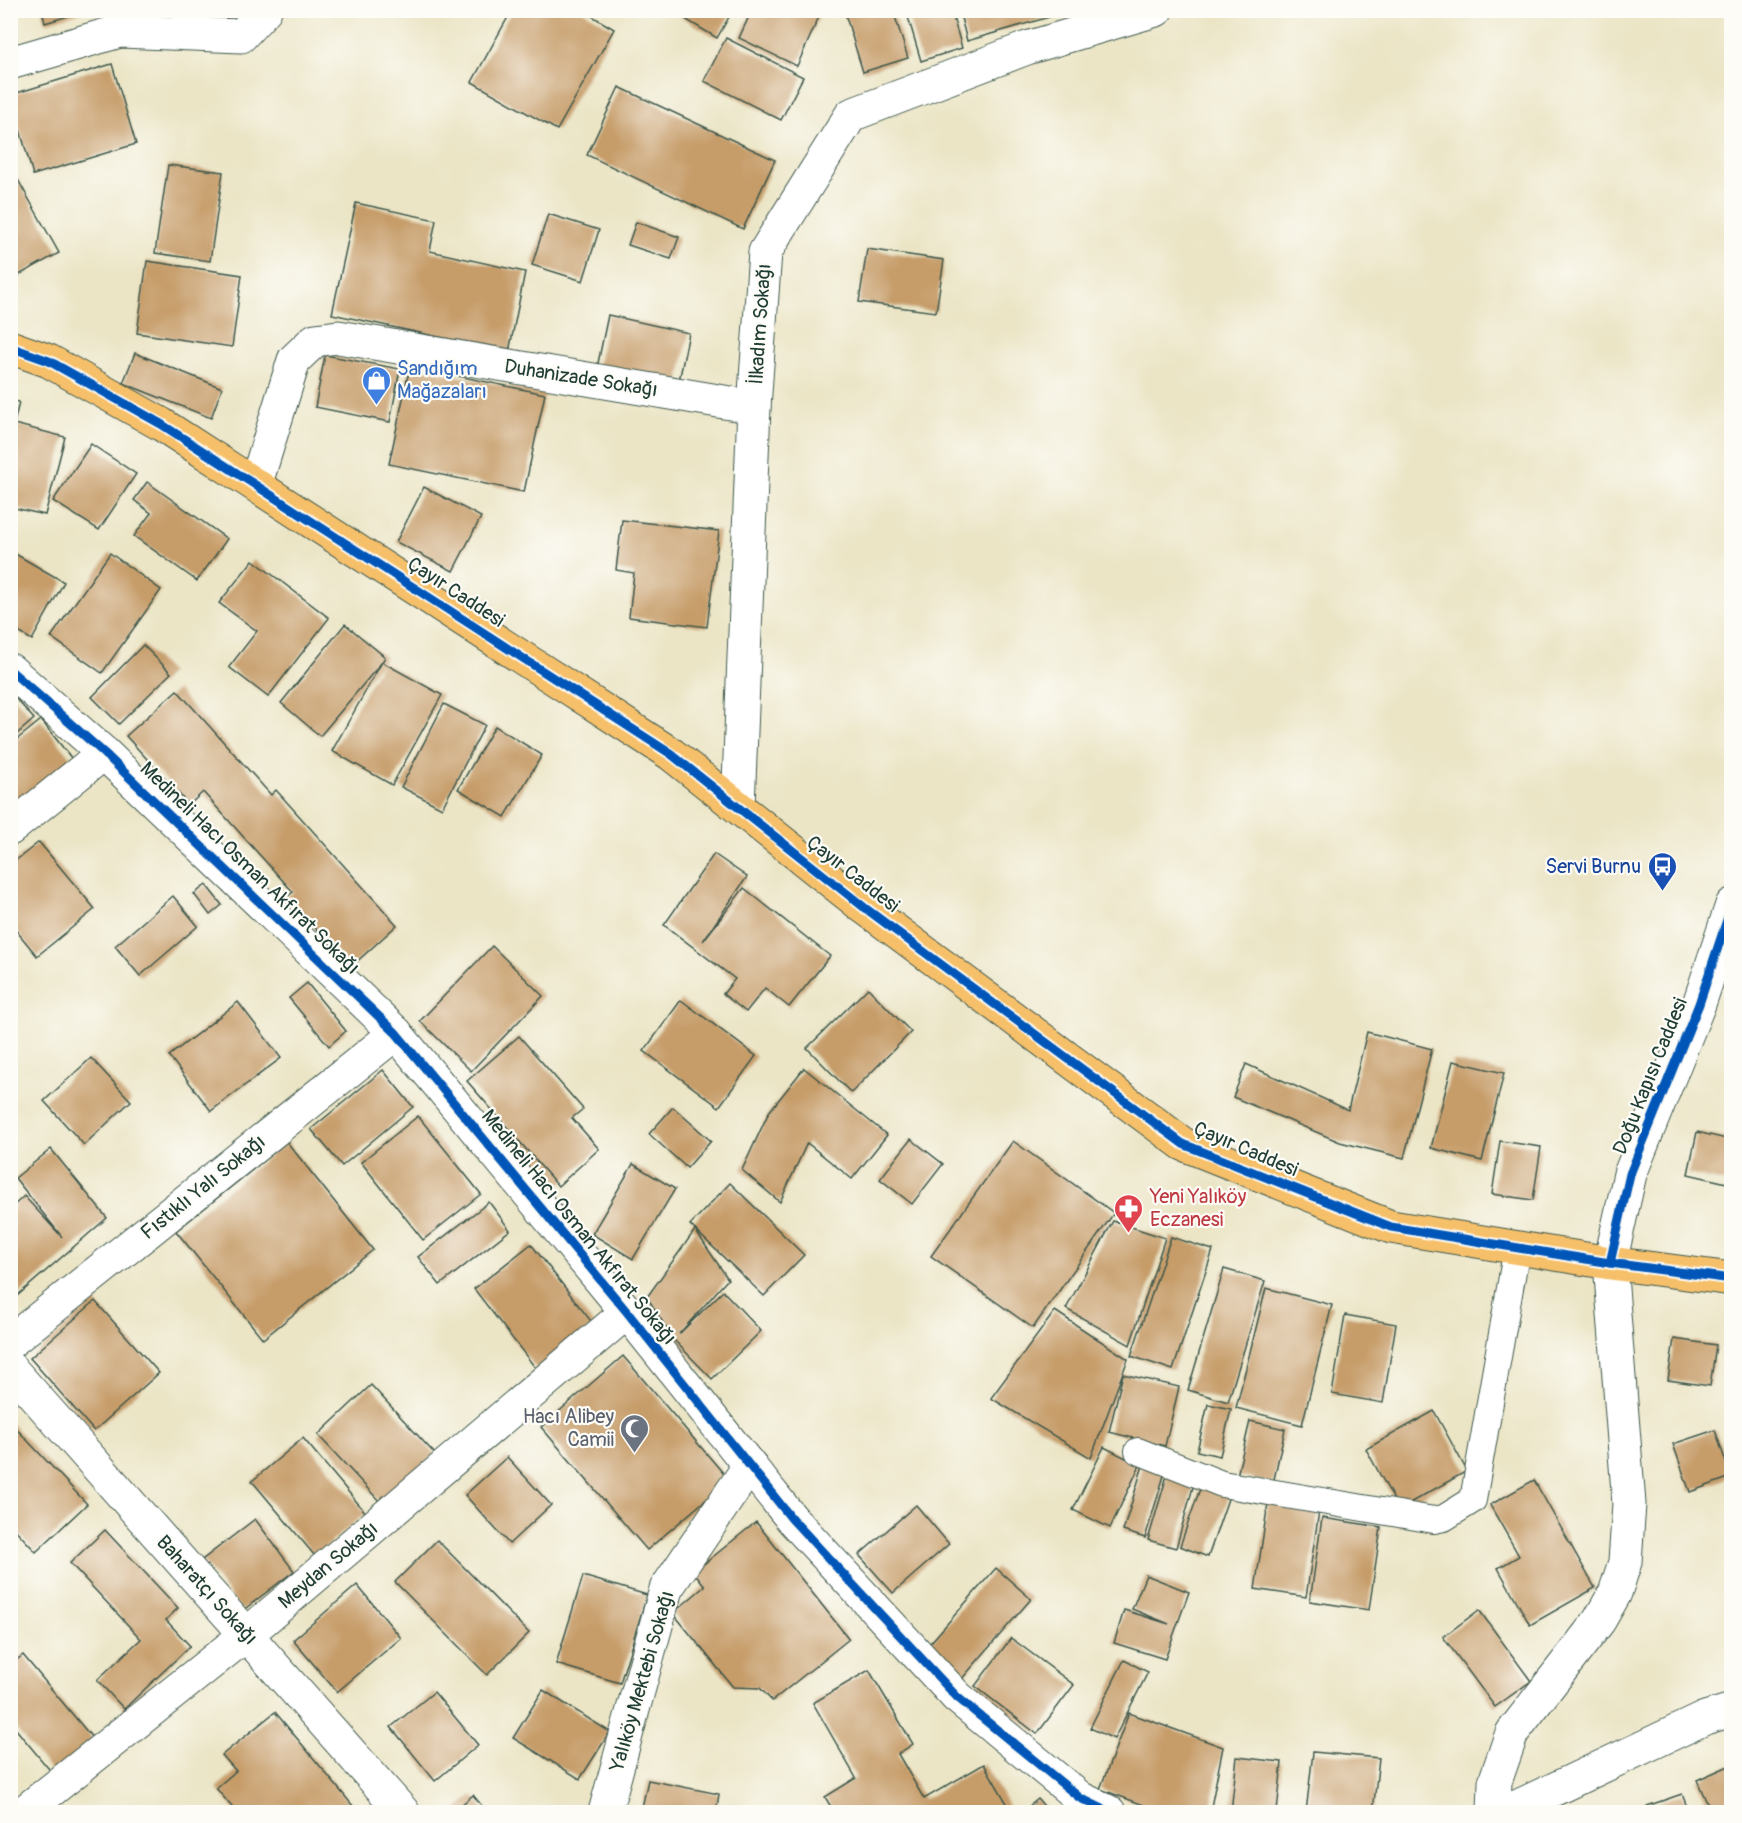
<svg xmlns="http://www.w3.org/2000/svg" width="1742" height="1823" font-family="Pangolin,sans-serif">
	<rect width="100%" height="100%" fill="#fdfcf7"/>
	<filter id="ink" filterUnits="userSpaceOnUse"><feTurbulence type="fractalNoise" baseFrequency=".0167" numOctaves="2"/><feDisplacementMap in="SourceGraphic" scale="12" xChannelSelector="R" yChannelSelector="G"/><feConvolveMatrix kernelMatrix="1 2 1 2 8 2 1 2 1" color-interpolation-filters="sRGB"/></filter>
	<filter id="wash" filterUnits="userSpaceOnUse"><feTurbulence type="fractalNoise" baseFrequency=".008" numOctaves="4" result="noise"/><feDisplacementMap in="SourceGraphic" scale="24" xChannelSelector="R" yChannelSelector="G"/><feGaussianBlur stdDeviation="1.35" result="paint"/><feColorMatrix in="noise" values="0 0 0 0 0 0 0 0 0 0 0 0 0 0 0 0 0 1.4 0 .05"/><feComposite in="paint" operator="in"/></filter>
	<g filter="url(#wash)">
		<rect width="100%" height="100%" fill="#ebe5c6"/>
		<g id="blocks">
			<!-- building -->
			<g fill="#c69c69">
				<polygon points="42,10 85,10 85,11 45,23"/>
				<polygon points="512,10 582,10 614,29 557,130 472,82"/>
				<polygon points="670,10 733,10 717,38"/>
				<polygon points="752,10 822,10 797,66 739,38"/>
				<polygon points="844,10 893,10 908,58 863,72"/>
				<polygon points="906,10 951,10 962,48 921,61"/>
				<polygon points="959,10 1070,10 1070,11 967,41"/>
				<polygon points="726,38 803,77 781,120 704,81"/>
				<polygon points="112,64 136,144 33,175 10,95"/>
				<polygon points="619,87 775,160 743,229 587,155"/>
				<polygon points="168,165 223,172 210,261 155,253"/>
				<polygon points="17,178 59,253 10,280 10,182"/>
				<polygon points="356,203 436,220 430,251 525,272 509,352 332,314"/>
				<polygon points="548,214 599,230 583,281 532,265"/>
				<polygon points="636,222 679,237 671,259 628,245"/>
				<polygon points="867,249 944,260 936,312 859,302"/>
				<polygon points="147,261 242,275 232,347 137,333"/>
				<polygon points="608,315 689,333 678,386 597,368"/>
				<polygon points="135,353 222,388 211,418 123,383"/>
				<polygon points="325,355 400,369 390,422 315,407"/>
				<polygon points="410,366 545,394 524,492 389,464"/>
				<polygon points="10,400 19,402 14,424 65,437 45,515 10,507"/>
				<polygon points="91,444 136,474 99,530 53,501"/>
				<polygon points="147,482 227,539 197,581 134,536 151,513 134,500"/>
				<polygon points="424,487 481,517 453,571 396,542"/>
				<polygon points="622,520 719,531 707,627 629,617 634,573 616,570"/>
				<polygon points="12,552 64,582 32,640 10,627"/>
				<polygon points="110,553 161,590 102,673 51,637"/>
				<polygon points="253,560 329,618 268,697 229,667 257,631 219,603"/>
				<polygon points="345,624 385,657 382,662 442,695 392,785 332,751 382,662 320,736 281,703"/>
				<polygon points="143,645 171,673 119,724 92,697"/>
				<polygon points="177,690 271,795 276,790 397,925 351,967 287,897 293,892 203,792 189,805 126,736"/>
				<polygon points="10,692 34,719 10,740"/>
				<polygon points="444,704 485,725 442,808 401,787"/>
				<polygon points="41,720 76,764 10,816 10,745"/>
				<polygon points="495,726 542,755 505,817 458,789"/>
				<polygon points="39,842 95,909 37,956 10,923 10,865"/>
				<polygon points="714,854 747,877 703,941 744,888 830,956 789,1007 765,988 746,1012 723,994 735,979 664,925"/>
				<polygon points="206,885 222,905 210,915 194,894"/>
				<polygon points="173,896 198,926 140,976 115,946"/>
				<polygon points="492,946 543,996 471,1071 420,1021"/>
				<polygon points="307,983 346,1031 329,1046 289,998"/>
				<polygon points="868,988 911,1032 851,1093 807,1048"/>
				<polygon points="681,1000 756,1056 719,1107 644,1051"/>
				<polygon points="238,1002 281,1058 211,1111 169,1056"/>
				<polygon points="1367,1032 1432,1049 1404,1158 1340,1142 1233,1097 1246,1064 1348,1110"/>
				<polygon points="519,1036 583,1109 572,1118 599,1149 558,1186 467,1081"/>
				<polygon points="91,1058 131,1101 84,1145 44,1101"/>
				<polygon points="1453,1061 1504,1073 1482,1161 1431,1148"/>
				<polygon points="804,1068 887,1135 852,1179 807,1143 780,1202 742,1170 769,1112"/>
				<polygon points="383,1070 413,1107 342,1166 311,1129"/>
				<polygon points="673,1107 711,1141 687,1168 649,1134"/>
				<polygon points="418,1116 481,1194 423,1240 361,1162"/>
				<polygon points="1697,1132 1731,1140 1731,1184 1688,1174"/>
				<polygon points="911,1139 943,1164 912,1204 880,1179"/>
				<polygon points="1013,1141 1114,1213 1033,1328 931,1256"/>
				<polygon points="1500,1141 1541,1147 1533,1200 1492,1194"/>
				<polygon points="287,1142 373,1250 263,1339 176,1231"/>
				<polygon points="51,1149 107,1218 10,1302 10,1209 24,1196 62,1237 15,1178"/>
				<polygon points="633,1164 675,1189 633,1259 592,1234"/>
				<polygon points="730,1183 804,1255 764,1296 690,1225"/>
				<polygon points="489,1202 510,1230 440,1285 418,1257"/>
				<polygon points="1113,1221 1165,1238 1130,1345 1066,1309"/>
				<polygon points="695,1230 728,1279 679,1334 723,1291 761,1331 712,1379 673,1339 647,1297"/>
				<polygon points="1171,1237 1213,1250 1173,1370 1131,1356"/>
				<polygon points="531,1244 594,1325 537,1370 474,1289"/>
				<polygon points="1224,1269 1265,1281 1228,1402 1188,1390"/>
				<polygon points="1266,1288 1332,1305 1302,1425 1236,1408"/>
				<polygon points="95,1301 159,1373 94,1431 30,1358"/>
				<polygon points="1055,1311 1128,1359 1091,1458 991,1398"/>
				<polygon points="1345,1315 1396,1324 1383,1403 1332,1394"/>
				<polygon points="1674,1339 1716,1345 1710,1386 1668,1380"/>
				<polygon points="623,1356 729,1480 647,1550 541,1427"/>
				<polygon points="1123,1374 1179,1387 1165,1446 1109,1432"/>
				<polygon points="371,1385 435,1454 381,1503 318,1435"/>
				<polygon points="1208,1404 1231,1409 1220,1456 1197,1451"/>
				<polygon points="1434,1411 1467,1471 1399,1509 1366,1449"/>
				<polygon points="1250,1421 1285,1429 1273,1484 1237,1476"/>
				<polygon points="10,1422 87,1504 36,1552 10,1524"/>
				<polygon points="1715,1430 1731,1477 1690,1492 1673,1444"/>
				<polygon points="303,1438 366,1513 315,1556 252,1481"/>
				<polygon points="1104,1447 1140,1465 1110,1528 1073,1510"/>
				<polygon points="507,1457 551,1505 509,1544 465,1495"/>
				<polygon points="1144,1462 1166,1469 1145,1538 1123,1531"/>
				<polygon points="1168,1472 1195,1480 1176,1548 1148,1540"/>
				<polygon points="1534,1480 1595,1588 1530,1625 1498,1568 1519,1556 1490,1505"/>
				<polygon points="1202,1483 1230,1493 1208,1557 1180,1546"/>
				<polygon points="1268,1503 1319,1511 1306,1597 1255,1589"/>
				<polygon points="916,1505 949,1544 893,1593 859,1555"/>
				<polygon points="1322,1518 1381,1527 1369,1610 1310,1601"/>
				<polygon points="255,1519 294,1571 242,1611 202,1560"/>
				<polygon points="756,1522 849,1639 772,1701 760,1688 733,1687 673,1613 705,1586 694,1572"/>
				<polygon points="105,1530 178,1608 166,1620 190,1646 124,1709 97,1680 141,1639 70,1563"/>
				<polygon points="437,1540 529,1633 487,1675 395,1582"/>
				<polygon points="996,1568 1031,1599 960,1681 925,1649"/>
				<polygon points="1146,1575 1189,1592 1165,1659 1114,1643 1124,1610 1169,1624 1132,1609"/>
				<polygon points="583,1576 647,1595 620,1683 556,1664"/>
				<polygon points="357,1585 401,1638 337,1692 293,1640"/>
				<polygon points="1479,1610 1531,1681 1495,1707 1443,1637"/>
				<polygon points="1011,1638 1074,1685 1037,1734 975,1686"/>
				<polygon points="23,1655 94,1740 53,1774 10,1722 10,1665"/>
				<polygon points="1124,1660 1148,1672 1114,1739 1090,1728"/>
				<polygon points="869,1670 913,1744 898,1754 924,1799 984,1764 1012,1812 834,1812 825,1797 856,1778 813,1703"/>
				<polygon points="543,1690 610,1732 580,1779 513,1738"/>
				<polygon points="434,1692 478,1745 435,1781 391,1727"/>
				<polygon points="275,1712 315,1760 358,1812 236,1812 216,1788 236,1771 222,1755"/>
				<polygon points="1129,1713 1223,1747 1210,1812 1163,1812 1100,1789"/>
				<polygon points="1313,1752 1379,1758 1373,1812 1306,1812"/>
				<polygon points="1237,1757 1282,1762 1277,1812 1231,1812"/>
				<polygon points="1731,1765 1731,1812 1711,1812 1697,1780"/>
				<polygon points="648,1780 719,1794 716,1812 641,1812"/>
				<polygon points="1682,1794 1689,1812 1649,1812 1647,1806"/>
				<polygon points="473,1795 487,1812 453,1812"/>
				<polygon points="1038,1799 1049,1812 1022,1812"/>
			</g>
		</g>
	</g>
	<g filter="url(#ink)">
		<use href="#blocks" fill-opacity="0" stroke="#3e564a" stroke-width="1.5"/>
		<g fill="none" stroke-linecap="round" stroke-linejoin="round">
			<defs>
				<polyline id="service" points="1138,1451 1222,1484 1434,1520 1444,1518 1473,1500 1517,1248"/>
				<g id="minor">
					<polyline points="10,63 120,31 241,36 265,10"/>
					<polyline points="256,483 294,360 315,340 338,337 754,407"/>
					<polyline points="10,670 104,753 396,1033 627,1312 792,1519 957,1697 1080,1798 1109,1812"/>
					<polyline points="738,807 754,407 765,252 851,115 1027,48 1156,10"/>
					<polyline points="10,829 104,753"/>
					<polyline points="10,1342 396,1033"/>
					<polyline points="10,1368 403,1812"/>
					<polyline points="24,1812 247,1634 627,1312"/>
					<polyline points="605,1812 666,1589 750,1465"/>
					<polyline points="1494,1812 1495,1782 1512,1733 1599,1621 1615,1593 1625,1562 1629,1504 1610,1263"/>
					<polyline points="1506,1812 1705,1718 1732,1710"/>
				</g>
				<polyline id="tertiary" points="1610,1263 1630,1174 1699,1004 1732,905"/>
				<polyline id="primary" points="10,347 49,361 161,424 671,754 865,908 1183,1144 1391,1227 1610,1263 1732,1279"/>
			</defs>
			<!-- service casing -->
			<use href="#service" stroke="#3e564a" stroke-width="28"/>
			<!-- minor casing -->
			<use href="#minor" stroke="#3e564a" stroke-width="35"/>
			<!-- tertiary casing -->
			<use href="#tertiary" stroke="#3e564a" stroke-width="35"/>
			<!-- primary casing -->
			<use href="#primary" stroke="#3e564a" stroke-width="35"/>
			<!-- service -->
			<use href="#service" stroke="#fff" stroke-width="26"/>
			<!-- minor -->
			<use href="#minor" stroke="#fff" stroke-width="33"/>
			<!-- tertiary -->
			<use href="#tertiary" stroke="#fff" stroke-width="33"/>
			<!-- primary -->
			<use href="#primary" stroke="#f6c06b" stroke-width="33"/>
			<defs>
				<g id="cycleway">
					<polyline points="10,347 49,361 161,424 671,754 865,908 1183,1144 1391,1227 1610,1263 1732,1279"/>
					<polyline points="10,670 104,753 396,1033 627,1312 792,1519 957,1697 1080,1798 1109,1812"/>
					<polyline points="1610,1263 1630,1174 1699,1004 1732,905"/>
				</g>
			</defs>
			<!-- cycleway casing -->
			<use href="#cycleway" stroke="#fdfcf7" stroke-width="13"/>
			<!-- cycleway -->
			<use href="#cycleway" stroke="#0057b8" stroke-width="9"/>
		</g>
	</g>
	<!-- icons -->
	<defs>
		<symbol id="shop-pin" viewBox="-11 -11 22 30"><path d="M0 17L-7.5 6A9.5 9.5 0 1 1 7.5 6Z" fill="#3f7fe0" stroke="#fdfcf7"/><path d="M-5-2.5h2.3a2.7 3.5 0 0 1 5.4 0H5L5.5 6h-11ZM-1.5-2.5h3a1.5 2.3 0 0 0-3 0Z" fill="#fff"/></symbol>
		<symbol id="bus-pin" viewBox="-11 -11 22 30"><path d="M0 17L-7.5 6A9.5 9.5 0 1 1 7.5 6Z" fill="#1a4fb4" stroke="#fdfcf7"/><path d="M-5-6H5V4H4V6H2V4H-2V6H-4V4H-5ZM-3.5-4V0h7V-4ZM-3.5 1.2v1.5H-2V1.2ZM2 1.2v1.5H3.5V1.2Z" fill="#fff"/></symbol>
		<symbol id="pharmacy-pin" viewBox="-11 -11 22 30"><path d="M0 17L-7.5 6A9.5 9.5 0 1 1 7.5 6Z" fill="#e0444e" stroke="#fdfcf7"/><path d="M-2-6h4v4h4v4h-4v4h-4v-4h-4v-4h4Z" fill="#fff"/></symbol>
		<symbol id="mosque-pin" viewBox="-11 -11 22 30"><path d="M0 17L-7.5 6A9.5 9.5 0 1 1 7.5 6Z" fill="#6b7280" stroke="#fdfcf7"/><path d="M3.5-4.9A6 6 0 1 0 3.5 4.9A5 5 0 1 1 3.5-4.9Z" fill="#fff"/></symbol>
	</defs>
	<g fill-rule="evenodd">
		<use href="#shop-pin" x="360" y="364" width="33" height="45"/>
		<use href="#bus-pin" x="1646" y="850" width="33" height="45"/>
		<use href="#pharmacy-pin" x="1112" y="1192" width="33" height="45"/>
		<use href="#mosque-pin" x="618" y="1412" width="33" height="45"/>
	</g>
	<g text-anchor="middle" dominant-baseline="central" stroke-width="4.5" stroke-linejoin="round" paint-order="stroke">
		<!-- street labels -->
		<g font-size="20" fill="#1f3d34" stroke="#fdfcf7">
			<text transform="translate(760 324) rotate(-86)">İlkadım Sokağı</text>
			<text transform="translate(581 378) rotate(9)">Duhanizade Sokağı</text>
			<text transform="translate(456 592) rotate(33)">Çayır Caddesi</text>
			<text transform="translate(250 868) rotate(44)">Medineli Hacı Osman Akfırat Sokağı</text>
			<text transform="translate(853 874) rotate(38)">Çayır Caddesi</text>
			<text transform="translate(1650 1076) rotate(-68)">Doğu Kapısı Caddesi</text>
			<text transform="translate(1246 1149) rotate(23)">Çayır Caddesi</text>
			<text transform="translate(203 1187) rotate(-39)">Fıstıklı Yalı Sokağı</text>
			<text transform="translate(579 1227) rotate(51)">Medineli Hacı Osman Akfırat Sokağı</text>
			<text transform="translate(328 1565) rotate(-40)">Meydan Sokağı</text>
			<text transform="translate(207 1590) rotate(48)">Baharatçı Sokağı</text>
			<text transform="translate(642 1681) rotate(-74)">Yalıköy Mektebi Sokağı</text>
		</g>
		<!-- shop labels -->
		<g font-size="20" fill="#366cbe" stroke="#fdfcf7" text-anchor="start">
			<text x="397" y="368">Sandığım<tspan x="397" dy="23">Mağazaları</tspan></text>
		</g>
		<!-- transit labels -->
		<g font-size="20" fill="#164399" stroke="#fdfcf7" text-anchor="end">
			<text x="1641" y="866">Servi Burnu</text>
		</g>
		<!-- health labels -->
		<g font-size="20" fill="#be3a42" stroke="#fdfcf7" text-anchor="start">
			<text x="1150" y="1196">Yeni Yalıköy<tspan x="1150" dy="23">Eczanesi</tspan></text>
		</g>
		<!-- worship labels -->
		<g font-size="20" fill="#5b616d" stroke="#fdfcf7" text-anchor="end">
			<text x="614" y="1416">Hacı Alibey<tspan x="614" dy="23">Camii</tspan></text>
		</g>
	</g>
	<!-- margin -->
	<rect width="1742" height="1823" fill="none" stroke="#fdfcf7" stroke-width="36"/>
</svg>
